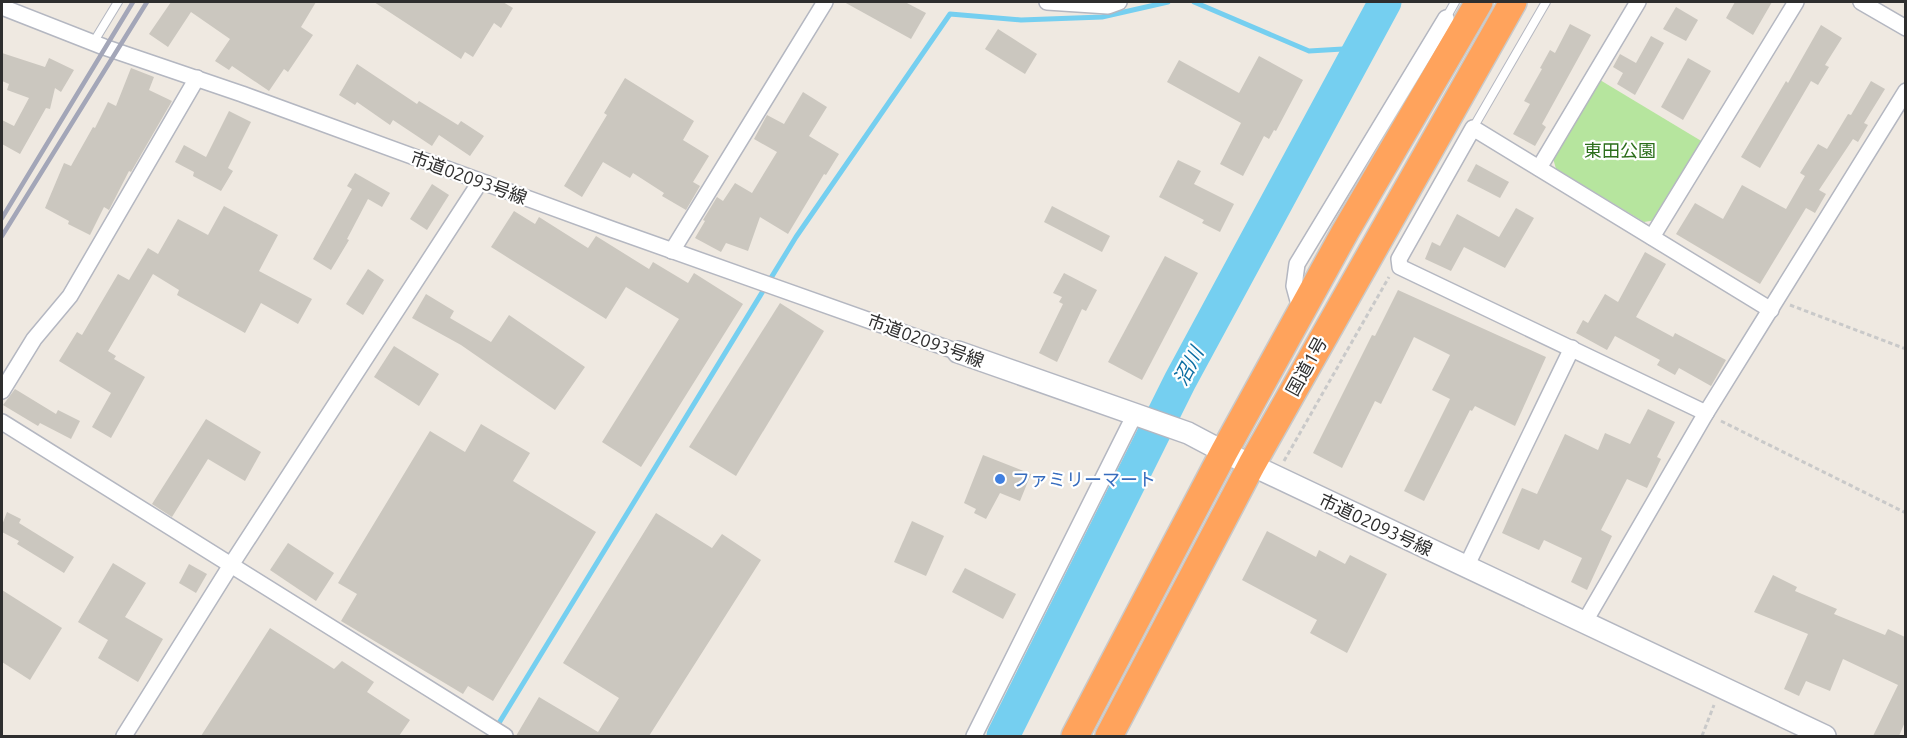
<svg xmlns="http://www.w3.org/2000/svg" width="1907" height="738" font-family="Ubuntu,'Noto Sans JP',sans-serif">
	<rect width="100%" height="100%" fill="#efe9e1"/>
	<!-- green -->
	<polygon fill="#b6e59e" points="1600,80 1703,142 1656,220 1644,222 1556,169 1553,158"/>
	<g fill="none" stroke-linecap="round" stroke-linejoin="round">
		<!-- stream -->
		<g stroke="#75cff0" stroke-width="5">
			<polyline points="1194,2 1309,51 1360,48"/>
			<polyline points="499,723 796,237 950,14 1021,20 1102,17 1168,2"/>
		</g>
		<!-- river -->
		<polyline stroke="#75cff0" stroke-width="33" points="1003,736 1180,381 1385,2"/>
	</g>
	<!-- building -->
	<g fill="#cbc7bf">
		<polygon points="171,2 316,2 301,27 313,35 288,72 284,69 269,91 232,66 229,70 215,61 230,39 191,12 168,47 149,34"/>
		<polygon points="374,2 503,2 513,8 501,28 494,23 473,57 465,52 461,59"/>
		<polygon points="844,2 905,2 926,13 911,39"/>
		<polygon points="1735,2 1772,2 1753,35 1726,18"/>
		<polygon points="1676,7 1698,20 1686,41 1663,29"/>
		<polygon points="1570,24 1591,35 1542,124 1546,127 1535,146 1513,134 1530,104 1524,101 1542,69 1540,68 1550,50 1555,53"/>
		<polygon points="1821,25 1842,38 1825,65 1829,67 1818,85 1811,81 1760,168 1741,157 1786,81 1788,83"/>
		<polygon points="998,29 1037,54 1025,74 985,49"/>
		<polygon points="1651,36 1664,43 1635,95 1617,84 1623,73 1613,67 1620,54 1636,63"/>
		<polygon points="2,53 45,67 49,58 74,70 61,92 55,88 50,109 46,108 20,154 2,144 2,120 14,126 29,98 7,90 9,84 2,81"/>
		<polygon points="1259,56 1303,80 1276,131 1274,130 1269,139 1264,136 1243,176 1220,164 1241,123 1167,82 1179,60 1239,93"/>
		<polygon points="1688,58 1711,71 1683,120 1661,107"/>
		<polygon points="357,64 417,104 419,101 458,125 461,121 484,136 470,156 439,135 432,146 393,120 390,125 357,102 355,105 339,95"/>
		<polygon points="131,68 154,77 149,90 172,101 131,172 129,171 109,210 104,207 90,235 68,224 69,221 45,208 64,163 71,166 93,127 95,128 108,102 116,106"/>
		<polygon points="625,78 694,121 683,140 709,156 693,182 700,186 686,210 662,196 664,193 633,173 630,178 603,162 582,197 564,186 607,115 604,113"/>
		<polygon points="1871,81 1885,89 1864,123 1868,125 1858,142 1853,139 1819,190 1826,194 1815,213 1806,208 1760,284 1676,234 1695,203 1723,219 1742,185 1786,209 1805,176 1800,173 1818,144 1827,149 1848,114 1851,115"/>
		<polygon points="803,92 827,107 809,136 839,154 826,175 824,174 788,234 760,217 748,251 726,243 721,252 695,238 705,221 703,220 717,197 723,201 735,183 752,193 777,152 754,139 767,115 784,124"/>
		<polygon points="229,111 251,122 228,168 233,171 221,191 193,176 194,172 175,162 184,145 206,157"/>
		<polygon points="1178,160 1201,171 1194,184 1234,204 1220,232 1202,223 1204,220 1159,197"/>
		<polygon points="1476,164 1509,182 1500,198 1467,181"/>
		<polygon points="355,173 390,193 382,207 368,199 347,239 349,240 331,270 313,259 352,189 347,186"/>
		<polygon points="432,184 449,195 427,230 410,219"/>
		<polygon points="224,206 278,235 259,271 312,299 298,324 261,303 245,333 177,295 179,290 153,274 108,351 116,356 114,359 145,377 111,438 92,427 111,393 59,361 77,332 82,335 118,274 129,280 148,248 158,254 178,219 208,235"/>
		<polygon points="1052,206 1110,236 1102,252 1044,222"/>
		<polygon points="1516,208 1534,218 1505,268 1464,247 1451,271 1425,259 1432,242 1440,246 1457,214 1499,237"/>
		<polygon points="514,211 535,224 539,217 588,248 596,236 649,269 653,262 688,283 694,273 743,304 641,467 602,442 679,319 626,287 606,319 491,247"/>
		<polygon points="1645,252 1666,264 1636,317 1673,337 1675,333 1726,360 1711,386 1679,368 1675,375 1657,365 1660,360 1615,336 1607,350 1576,333 1583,320 1588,323 1605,294 1618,302"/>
		<polygon points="1165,256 1198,273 1142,380 1108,362"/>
		<polygon points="368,269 384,280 363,315 346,304"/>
		<polygon points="1064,273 1097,290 1086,311 1082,309 1057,362 1039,353 1063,304 1059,302 1062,297 1053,293"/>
		<polygon points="1398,290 1546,357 1515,426 1475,406 1472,411 1470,410 1424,501 1404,491 1450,399 1432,390 1450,355 1414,337 1381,404 1375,401 1342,468 1313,453 1372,335 1375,336"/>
		<polygon points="426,294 454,311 450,318 491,342 509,315 585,367 555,410 461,345 412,318"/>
		<polygon points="780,303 824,331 736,476 689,447"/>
		<polygon points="394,346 439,374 419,406 374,377"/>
		<polygon points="15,389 56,414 58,410 80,421 71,439 40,423 38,426 3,405"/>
		<polygon points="1648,409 1675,422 1657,457 1661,459 1647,488 1627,479 1601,530 1612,536 1587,590 1571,582 1582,558 1544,540 1539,550 1502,533 1522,488 1537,494 1565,434 1598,450 1605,433 1630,444"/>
		<polygon points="206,419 261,452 245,481 208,459 172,517 152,504"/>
		<polygon points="481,424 530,453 513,481 596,532 493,701 468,686 463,694 341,621 357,594 338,583 430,431 465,452"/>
		<polygon points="983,455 1031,474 1020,501 1000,493 986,519 974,513 976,509 964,503"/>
		<polygon points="7,512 21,519 19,523 74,557 64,573 17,544 19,541 2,532 2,525"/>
		<polygon points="656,513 712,548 722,534 761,560 649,736 516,736 539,697 598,732 619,698 563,663"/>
		<polygon points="912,521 944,536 926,576 894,562"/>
		<polygon points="1267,531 1316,557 1319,550 1345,564 1350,555 1387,574 1347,653 1310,633 1317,620 1242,580"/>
		<polygon points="288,543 334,573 316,601 270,570"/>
		<polygon points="113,563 146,583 125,617 163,639 138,682 98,658 108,640 78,622"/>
		<polygon points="189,564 207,574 196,593 179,583"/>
		<polygon points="965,568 1016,594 1003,619 952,592"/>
		<polygon points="1773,575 1797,587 1795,591 1837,609 1834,614 1885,635 1888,629 1905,637 1905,722 1899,736 1873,736 1898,685 1843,659 1830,691 1806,681 1799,696 1784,689 1808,634 1754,612"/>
		<polygon points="2,590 62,628 30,680 2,662"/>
		<polygon points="270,628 334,669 342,661 374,682 367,692 410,720 399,736 201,736"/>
	</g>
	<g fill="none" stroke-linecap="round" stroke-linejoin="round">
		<defs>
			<g id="lane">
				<polyline points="1446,18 1455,2"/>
				<polyline points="93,43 118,2"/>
				<polyline points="1473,128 1546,2"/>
			</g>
			<g id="street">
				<polyline points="1047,2 1108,6 1119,2"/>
				<polyline points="1861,2 1906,28"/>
				<polyline points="2,7 104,47 242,94 614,230 958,352"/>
				<polyline points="1539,168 1638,2"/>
				<polyline points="1652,237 1796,2"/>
				<polyline points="672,251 825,2"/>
				<polyline points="1301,312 1294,286 1297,264 1446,18"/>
				<polyline points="2,391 34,339 70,296 197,78"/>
				<polyline points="1706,413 1400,267 1399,259 1473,128 1771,310"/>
				<polyline points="2,422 505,736"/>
				<polyline points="1466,567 1572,348"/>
				<polyline points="1584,623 1706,413 1906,91"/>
				<polyline points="124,736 231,565 480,182"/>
				<polyline points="974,736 1135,414"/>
			</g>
			<polyline id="secondary" points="958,352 1188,433 1224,452 1825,736"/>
			<g id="highway">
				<polyline points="1075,736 1224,452 1345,232 1479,2"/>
				<polyline points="1109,736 1252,464 1513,2"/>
			</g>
		</defs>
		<!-- lane casing -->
		<use href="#lane" stroke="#b4b7c1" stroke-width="10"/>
		<!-- street casing -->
		<use href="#street" stroke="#b4b7c1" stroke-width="18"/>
		<!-- secondary casing -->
		<use href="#secondary" stroke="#b4b7c1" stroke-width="24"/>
		<!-- highway casing -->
		<use href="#highway" stroke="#c9c9c9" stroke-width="30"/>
		<!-- path -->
		<g stroke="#c9c9c9" stroke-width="3" stroke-dasharray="4.5 3" stroke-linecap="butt">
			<polyline points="1790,305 1906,349"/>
			<polyline points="1721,421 1906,513"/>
			<polyline points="1284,461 1389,277"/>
			<polyline points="1702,736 1714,705"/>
		</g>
		<!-- lane -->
		<use href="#lane" stroke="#fff" stroke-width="8"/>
		<!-- street -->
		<use href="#street" stroke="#fff" stroke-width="15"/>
		<!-- secondary -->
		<use href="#secondary" stroke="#fff" stroke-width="21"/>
		<!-- highway -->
		<use href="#highway" stroke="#ffa35c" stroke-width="27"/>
		<!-- rail -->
		<g stroke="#a3a6b8" stroke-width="4.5">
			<polyline points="2,218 133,2"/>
			<polyline points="2,236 147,2"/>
		</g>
	</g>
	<!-- markers -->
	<circle fill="#3f7fe0" stroke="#fff" stroke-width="2" cx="1000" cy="479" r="6"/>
	<g text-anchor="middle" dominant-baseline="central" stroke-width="4.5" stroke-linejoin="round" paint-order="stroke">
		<!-- park labels -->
		<g font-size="18" fill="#2c6e1b" stroke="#fff">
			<text x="1620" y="150">東田公園</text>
		</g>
		<!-- street labels -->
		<g font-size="18" fill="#2e2e2e" stroke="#fff">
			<text transform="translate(469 177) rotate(20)">市道02093号線</text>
			<text transform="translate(926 340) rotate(20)">市道02093号線</text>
			<text transform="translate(1306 366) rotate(-61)">国道1号</text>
			<text transform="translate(1376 524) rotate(25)">市道02093号線</text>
		</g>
		<!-- shop labels -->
		<g font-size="18" fill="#366cbe" stroke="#fff" text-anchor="start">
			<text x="1012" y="479">ファミリーマート</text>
		</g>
		<!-- water labels -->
		<g font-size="20" font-style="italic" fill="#0d6fa3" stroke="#fff">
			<text transform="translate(1188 366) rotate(-62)">沼川</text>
		</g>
	</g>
	<!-- border -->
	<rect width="1907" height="738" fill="none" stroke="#2e2e2e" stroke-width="6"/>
</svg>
